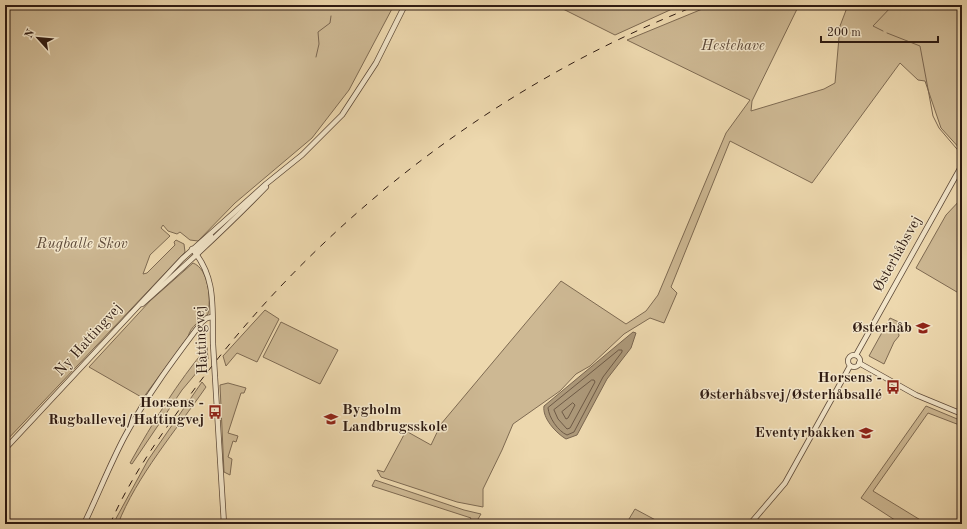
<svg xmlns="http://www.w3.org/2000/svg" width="967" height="529" font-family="'Old Standard TT',serif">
	<rect width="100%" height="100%" fill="#edd8ae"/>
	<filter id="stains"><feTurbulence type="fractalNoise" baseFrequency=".005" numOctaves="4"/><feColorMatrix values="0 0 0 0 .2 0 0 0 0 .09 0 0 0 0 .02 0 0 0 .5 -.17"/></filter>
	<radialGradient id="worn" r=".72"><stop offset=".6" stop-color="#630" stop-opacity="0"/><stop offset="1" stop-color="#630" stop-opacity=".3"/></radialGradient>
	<!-- green -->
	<g fill="#cdb893" stroke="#7e6a52">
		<polygon points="5,5 394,5 349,90 312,138 235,203 198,241 190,240 180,232 177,234 168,231 163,225 161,228 170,236 150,255 143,274 147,273 175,245 174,242 176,240 184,244 185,252 5,442"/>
		<polygon points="555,5 681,5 615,35"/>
		<polygon points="712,5 799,5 752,101 751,111 824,89 835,83 840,26 848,5 962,5 962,151 941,128 925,81 918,80 900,63 812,183 730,141 671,287 677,293 664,323 650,318 624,334 590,366 576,374 560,391 513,424 502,450 483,489 483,507 457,502 381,477 377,470 384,472 406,431 431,445 441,424 561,281 626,324 646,311 658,295 726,133 750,100 627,40"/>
		<polygon points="962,198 962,295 916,268 946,215"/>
		<path d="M193 263C209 269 211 299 208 314 200 322 191 325 188 337L143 398 89 367 150 301Z"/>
		<polygon points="265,310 279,319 257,362 237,353 226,366 223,356"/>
		<polygon points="890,318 901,323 898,329 899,336 894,342 884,364 869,356"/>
		<polygon points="281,322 338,350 320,384 263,357"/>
		<path d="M207 347 208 359 182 390 132 464 130 463C153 422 177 383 207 347Z"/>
		<path d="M202 382 206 387C177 429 136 477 118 524H113L148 460Z"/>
		<polygon points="228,383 246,388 244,393 241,393 228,433 238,436 236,442 233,441 228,457 232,459 230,475 224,472 220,385"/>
		<polygon points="926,406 962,421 962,426 928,413 873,491 927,524 901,524 861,498"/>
		<polygon points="375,480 464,510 481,514 475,524 468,524 471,518 372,486"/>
		<polygon points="635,509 663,524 626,524"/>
	</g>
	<!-- water -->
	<path fill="#ac9879" stroke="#7a6650" d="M633 332 636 333 631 348 607 379 577 435 566 439C556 433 542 418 544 406Z"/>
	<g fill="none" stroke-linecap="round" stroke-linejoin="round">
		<!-- shore -->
		<g stroke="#6e5a46" stroke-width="1">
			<path d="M619 350H622V352L603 377 574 432 567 435C558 431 549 418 548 408Z"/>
			<polygon points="592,380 594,380 595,382 570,428 567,429 558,419 554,410"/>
			<polygon points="573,403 575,405 568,418 566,419 562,412"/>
		</g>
		<!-- stream -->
		<g stroke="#7a6650" stroke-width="1">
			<polyline points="883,31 873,26 893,5"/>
			<polyline points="887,33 920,46 933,116 939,128 962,155"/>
			<polyline points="316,57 319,44 318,32 330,23 331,16"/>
		</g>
		<defs>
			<g id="minor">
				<path d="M192 249C217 277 212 309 213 344"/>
				<polyline points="197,254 198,248 211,236"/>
				<path d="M142 304C185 266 226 228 266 187"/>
				<polyline points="856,355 962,165"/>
				<circle cx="854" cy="361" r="6"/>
				<polyline points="859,363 916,395 962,414"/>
				<polyline points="215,377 224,524"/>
				<polyline points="5,449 182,259 266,184 302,155 342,115 376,63 405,5"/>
				<path d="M84 524C98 495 110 464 125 436 147 395 174 359 202 322L207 318 212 317"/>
				<polyline points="750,524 785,483 850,366"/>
			</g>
		</defs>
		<!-- minor casing -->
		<use href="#minor" stroke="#5e4a39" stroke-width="6"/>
		<!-- minor -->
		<use href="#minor" stroke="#f3e6ca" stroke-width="4.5"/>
		<!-- rail -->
		<path stroke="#2f1b12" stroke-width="1" stroke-dasharray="7 7" stroke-linecap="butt" d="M110 524C131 476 162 433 193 391 320 219 498 83 698 5"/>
		<defs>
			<polyline id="minor-bridge" points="213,344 215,377"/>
		</defs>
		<!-- minor-bridge casing -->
		<use href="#minor-bridge" stroke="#5e4a39" stroke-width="6" stroke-linecap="butt"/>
		<!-- minor-bridge -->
		<use href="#minor-bridge" stroke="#f3e6ca" stroke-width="4.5"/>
	</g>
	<!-- icons -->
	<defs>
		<symbol id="school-bare" viewBox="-9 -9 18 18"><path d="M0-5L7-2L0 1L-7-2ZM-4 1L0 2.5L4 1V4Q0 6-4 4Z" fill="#8f2418" stroke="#f3e6ca" stroke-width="2.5" paint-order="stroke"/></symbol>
		<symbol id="bus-bare" viewBox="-9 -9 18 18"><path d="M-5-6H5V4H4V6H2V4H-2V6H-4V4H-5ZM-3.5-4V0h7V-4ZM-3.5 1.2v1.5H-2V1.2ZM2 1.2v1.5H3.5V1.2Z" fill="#8f2418" stroke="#f3e6ca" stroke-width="2.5" paint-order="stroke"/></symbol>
		<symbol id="university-bare" viewBox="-9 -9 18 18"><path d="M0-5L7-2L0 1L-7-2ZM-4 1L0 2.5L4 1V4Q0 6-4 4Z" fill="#8f2418" stroke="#f3e6ca" stroke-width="2.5" paint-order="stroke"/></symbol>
	</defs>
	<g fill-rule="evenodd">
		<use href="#school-bare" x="913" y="318" width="20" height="20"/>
		<use href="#bus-bare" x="883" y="377" width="20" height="20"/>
		<use href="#bus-bare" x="205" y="402" width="20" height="20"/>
		<use href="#university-bare" x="321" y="409" width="20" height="20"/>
		<use href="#school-bare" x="856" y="423" width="20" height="20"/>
	</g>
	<g text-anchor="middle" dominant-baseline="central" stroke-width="3" stroke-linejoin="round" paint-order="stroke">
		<!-- park labels -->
		<g font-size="15" font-style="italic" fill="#5e4a39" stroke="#f3e6ca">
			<text x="733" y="46">Hestehave</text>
			<text x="82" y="244">Rugballe Skov</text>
		</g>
		<!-- street labels -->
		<g font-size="15" fill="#2f1b12" stroke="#f3e6ca">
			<text transform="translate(898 254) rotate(-61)">Østerhåbsvej</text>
			<text transform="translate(89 340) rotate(-48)">Ny Hattingvej</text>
			<text transform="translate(202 340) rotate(-93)">Hattingvej</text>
		</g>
		<!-- poi labels -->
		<g font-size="15" font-weight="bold" fill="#2f1b12" stroke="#f3e6ca" text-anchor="end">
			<text x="912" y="328">Østerhåb</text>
			<text x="882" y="378">Horsens -<tspan x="882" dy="17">Østerhåbsvej/Østerhåbsallé</tspan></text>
			<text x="204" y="403">Horsens -<tspan x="204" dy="17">Rugballevej/Hattingvej</tspan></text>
			<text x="342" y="410" text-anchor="start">Bygholm<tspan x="342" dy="17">Landbrugsskole</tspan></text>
			<text x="855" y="433">Eventyrbakken</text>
		</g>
	</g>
	<!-- margin -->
	<rect width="967" height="529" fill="none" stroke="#edd8ae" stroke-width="20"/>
	<rect x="6" y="6" width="955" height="517" fill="none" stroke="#2f1b12" stroke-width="2"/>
	<rect x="10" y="10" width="947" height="509" fill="none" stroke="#2f1b12"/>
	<!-- north arrow -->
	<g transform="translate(38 38) rotate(297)" stroke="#f3e6ca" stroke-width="3" paint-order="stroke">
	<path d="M0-3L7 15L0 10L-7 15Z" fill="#2f1b12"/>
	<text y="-6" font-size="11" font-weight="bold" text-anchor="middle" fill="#2f1b12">N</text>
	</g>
	<!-- scale -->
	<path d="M821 36v6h117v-6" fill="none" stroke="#2f1b12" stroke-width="2"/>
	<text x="827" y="36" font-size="12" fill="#2f1b12" stroke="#f3e6ca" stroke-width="3" paint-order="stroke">200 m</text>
	<rect width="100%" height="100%" filter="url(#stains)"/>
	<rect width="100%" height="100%" fill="url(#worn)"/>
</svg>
